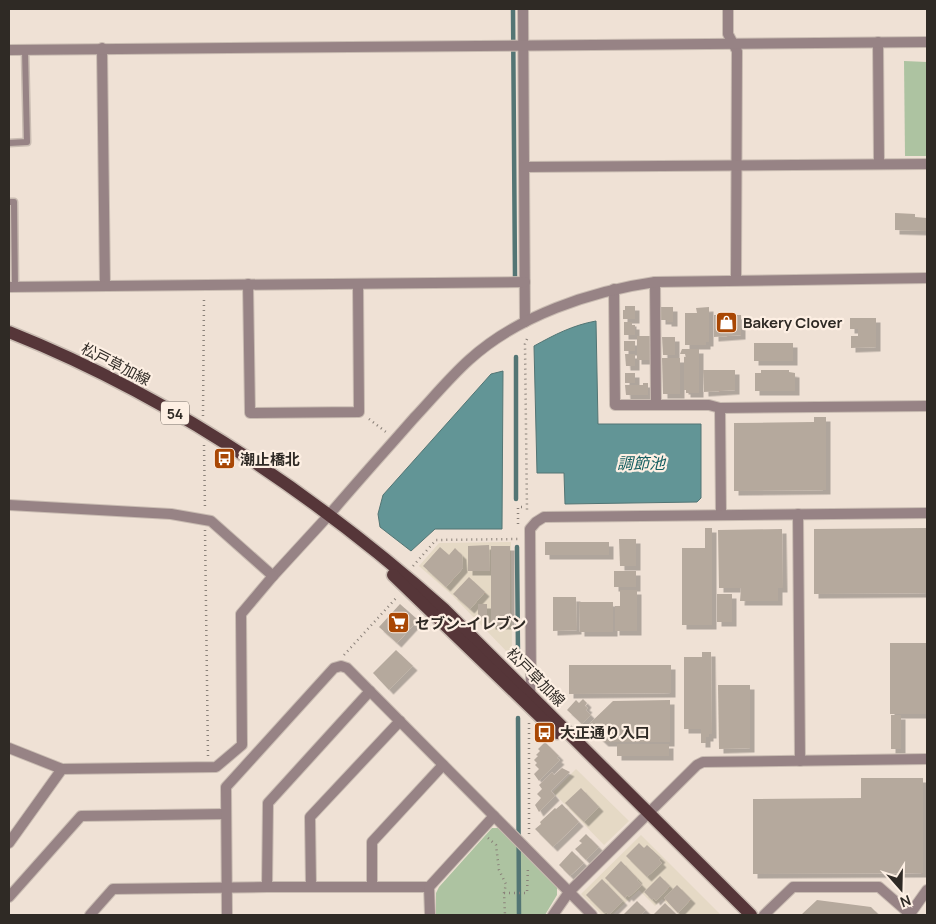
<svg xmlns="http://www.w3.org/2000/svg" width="936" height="924" font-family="Manrope,'Noto Sans JP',sans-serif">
	<defs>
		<filter id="shadow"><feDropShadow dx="4.5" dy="4.5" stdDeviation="0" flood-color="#0004"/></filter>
	</defs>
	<rect width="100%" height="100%" fill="#efe1d5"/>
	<!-- commercial -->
	<g fill="#e5d9c5">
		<polygon points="511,542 512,657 452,595 419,566 439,543"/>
		<polygon points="576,769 629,821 604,845 553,792"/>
		<polygon points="641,835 721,915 679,915 662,899 655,906 639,890 612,915 602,915 581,894"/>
	</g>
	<!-- green -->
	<g fill="#adc3a1">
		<polygon points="904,61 927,62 927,156 905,156"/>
		<polygon points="492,828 498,828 557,887 557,895 545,915 436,915 436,893 439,887"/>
	</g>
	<!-- water -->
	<g fill="#629596" stroke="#537574">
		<path d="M596 321 598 424H701V498L697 502 565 504 564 473H537L534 346C554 335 573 325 596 321Z"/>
		<polygon points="503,371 502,529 435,529 411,551 380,527 378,514 383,495 491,374"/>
	</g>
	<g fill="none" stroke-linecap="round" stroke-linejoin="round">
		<!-- stream -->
		<g stroke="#537574" stroke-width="4.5">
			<polyline points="513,9 515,277"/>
			<polyline points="516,357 516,499"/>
			<polyline points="517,547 518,654"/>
			<polyline points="518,718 519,915"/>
		</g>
	</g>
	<!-- building -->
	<g fill="#b5a99d" filter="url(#shadow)">
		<polygon points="895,213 915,214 915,217 927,218 927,231 895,230"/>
		<polygon points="625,306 635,306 635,319 623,319 623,310 625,310"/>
		<polygon points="661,307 673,307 673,322 667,322 667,320 661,320"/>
		<polygon points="709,307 709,342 706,342 706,345 685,345 685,313 697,313 696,308"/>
		<polygon points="714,315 741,315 741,335 714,337"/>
		<polygon points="850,318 876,318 876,347 851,348 851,336 858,336 858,329 850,329"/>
		<polygon points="624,322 632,322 632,325 635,325 635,335 624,335"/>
		<rect x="637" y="336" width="13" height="24"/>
		<polygon points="662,337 675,337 675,355 663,355"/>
		<rect x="624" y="341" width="11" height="10"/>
		<rect x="754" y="343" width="39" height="18"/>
		<polygon points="682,349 699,349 699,393 686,393 686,390 684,390 684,357 686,357 685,354 680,354"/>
		<polygon points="625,354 635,354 635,366 626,366"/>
		<polygon points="662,358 680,358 680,394 663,394"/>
		<polygon points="703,370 735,370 735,390 704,392"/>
		<polygon points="761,370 789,370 789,372 795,373 795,391 755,391 755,373 761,373"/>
		<rect x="625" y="373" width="10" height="10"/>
		<polygon points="643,383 648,383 648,395 626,395 625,385 643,385"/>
		<polygon points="814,417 826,417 826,490 734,491 734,423 814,422"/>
		<polygon points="705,528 712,528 712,625 682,625 682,548 705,548"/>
		<polygon points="927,528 927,593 814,594 814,529"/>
		<polygon points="782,529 783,588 778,588 778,601 740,601 741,588 719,588 718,530"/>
		<polygon points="619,539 636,539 636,566 620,566"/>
		<rect x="545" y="542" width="64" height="13"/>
		<polygon points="489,545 490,571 468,571 468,546"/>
		<rect x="491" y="546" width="19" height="79"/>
		<polygon points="440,547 449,555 455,548 462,555 463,568 446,587 423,566"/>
		<rect x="614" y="571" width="22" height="16"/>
		<polygon points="469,577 485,592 470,609 453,594"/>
		<polygon points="620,590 637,590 637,631 615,631 615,606 620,606"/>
		<rect x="717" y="594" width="15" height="28"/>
		<polygon points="553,597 576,597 577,630 553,631"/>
		<polygon points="579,602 613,602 613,632 580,632"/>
		<polygon points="400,604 418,620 397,643 379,627"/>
		<polygon points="478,604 487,604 487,620 478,619"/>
		<rect x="890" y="643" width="37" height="71"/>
		<polygon points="396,650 413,666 389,690 373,673"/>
		<polygon points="702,652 711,652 712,734 709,734 709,737 706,737 706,743 701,743 701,729 684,729 684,657 702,657"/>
		<polygon points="569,665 671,665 671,693 569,694"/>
		<polygon points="718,685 750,685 750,748 719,749"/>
		<polygon points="583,699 587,703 585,706 588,708 586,710 591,715 582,724 567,710 576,700 579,703"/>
		<polygon points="670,700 670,742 604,742 587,726 613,701"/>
		<rect x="891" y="715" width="10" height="34"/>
		<polygon points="545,742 559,756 557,758 560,760 539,781 534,774 539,769 535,765 537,763 534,760 538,756 536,755 540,751 538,749"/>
		<rect x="617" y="744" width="52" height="12"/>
		<polygon points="562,768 570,772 551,791 555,796 539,812 535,805 541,798 537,794 542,789 539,785 552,772 554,775"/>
		<polygon points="861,778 923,778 923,873 753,874 753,799 861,798"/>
		<polygon points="581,788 599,807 584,822 565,803"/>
		<polygon points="562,804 579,822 553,847 535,829 541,824 540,822 555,808 556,809"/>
		<polygon points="586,834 599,847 586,860 575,849 582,843 579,841"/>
		<polygon points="639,843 644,848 647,845 661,858 659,860 662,863 647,877 626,856"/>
		<polygon points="572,851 584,863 570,876 559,865"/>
		<polygon points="621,861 638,879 637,880 642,885 629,897 627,895 625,898 605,878"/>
		<polygon points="660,876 670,886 656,901 654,898 652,900 644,892"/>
		<polygon points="602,879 623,901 609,915 606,912 604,913 586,895"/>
		<polygon points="677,885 691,899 678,913 664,898"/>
		<polygon points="817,900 871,907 879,915 801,915"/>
		<polygon points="637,901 646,910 641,915 623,915"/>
		<polygon points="665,903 677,915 653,915"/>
	</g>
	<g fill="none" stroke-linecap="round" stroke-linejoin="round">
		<defs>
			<g id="service">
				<polyline points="9,143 27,142 25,50"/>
				<polyline points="9,202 14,202 15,287"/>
			</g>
			<g id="minor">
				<polyline points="523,9 525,322"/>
				<polyline points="728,9 728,34 737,51 736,280"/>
				<polyline points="878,42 879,164"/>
				<polyline points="102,48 105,286"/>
				<polyline points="9,50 927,42"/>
				<polyline points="524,167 927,164"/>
				<polyline points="655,282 656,405"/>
				<polyline points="248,284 250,413 359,412 358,284"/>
				<polyline points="9,287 525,282"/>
				<polyline points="614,289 615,405 709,405 720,408 927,406"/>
				<polyline points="720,408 721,515"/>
				<polyline points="9,505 171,514 211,521 273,576 329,515"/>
				<polyline points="798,514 800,761"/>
				<polyline points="527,698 530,694 531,683 530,529 536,522 544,517 927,513"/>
				<polyline points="9,748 62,769 216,767 242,745 241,614 273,576"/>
				<polyline points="494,816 592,915"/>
				<polyline points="9,843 62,769"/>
				<polyline points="267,887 268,803 370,691"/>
				<polyline points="311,887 310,817 400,721"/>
				<polyline points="372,887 372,842 443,765"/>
				<polyline points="9,897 81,816 226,814"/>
				<polyline points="910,914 927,890"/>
				<polyline points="90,915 113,889 267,887 429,887"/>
				<polyline points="227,915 226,787 334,668 341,666 347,668 494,816 429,887 430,915"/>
				<polyline points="553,915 569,892 697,765 703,762 927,759"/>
				<polyline points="764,915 793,887 879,887 911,915"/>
			</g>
			<path id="tertiary" d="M329 515C357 482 386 450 414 418 432 399 449 378 469 360 517 316 591 291 655 282L927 278"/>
			<g id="primary">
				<path d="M9 332C170 396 315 495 444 609L751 915"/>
				<polyline points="393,575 557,733"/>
			</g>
		</defs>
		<!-- service casing -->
		<use href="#service" stroke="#c9bcb2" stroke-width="9"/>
		<!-- minor casing -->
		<use href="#minor" stroke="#c9bcb2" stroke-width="12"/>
		<!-- tertiary casing -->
		<use href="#tertiary" stroke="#c9bcb2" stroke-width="12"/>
		<!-- primary casing -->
		<use href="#primary" stroke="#c9bcb2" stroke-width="15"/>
		<!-- path -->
		<g stroke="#8a8179" stroke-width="2.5" stroke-dasharray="1 4" stroke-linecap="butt">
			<polyline points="527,339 525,344 527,510 529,513"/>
			<polyline points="203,416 204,297"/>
			<polyline points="369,419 386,432"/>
			<polyline points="204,445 205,510"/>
			<polyline points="518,524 518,507 526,507"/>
			<polyline points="205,530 208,757"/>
			<polyline points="413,566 436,540 518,539"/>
			<polyline points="344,655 398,596"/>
			<polyline points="529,723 529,835"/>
			<polyline points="488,838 496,845 499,870 506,884 504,893 505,915"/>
			<polyline points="504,893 527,893 528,866"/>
		</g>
		<!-- service -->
		<use href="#service" stroke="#978385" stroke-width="6"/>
		<!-- minor -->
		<use href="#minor" stroke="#978385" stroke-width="10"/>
		<!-- tertiary -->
		<use href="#tertiary" stroke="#978385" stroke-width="10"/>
		<!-- primary -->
		<use href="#primary" stroke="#563639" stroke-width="12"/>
	</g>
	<!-- icons -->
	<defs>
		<symbol id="shop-square" viewBox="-11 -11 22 22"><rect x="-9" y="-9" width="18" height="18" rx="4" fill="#a94704" stroke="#fdefe3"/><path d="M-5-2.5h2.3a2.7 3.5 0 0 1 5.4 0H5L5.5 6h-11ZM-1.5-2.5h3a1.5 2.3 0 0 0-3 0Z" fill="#fff"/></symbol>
		<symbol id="bus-square" viewBox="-11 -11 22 22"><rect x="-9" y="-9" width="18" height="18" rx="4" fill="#a94704" stroke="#fdefe3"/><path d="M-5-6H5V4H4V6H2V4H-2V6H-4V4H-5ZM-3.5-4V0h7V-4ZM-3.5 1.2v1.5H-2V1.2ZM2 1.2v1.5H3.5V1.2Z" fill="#fff"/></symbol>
		<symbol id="supermarket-square" viewBox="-11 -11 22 22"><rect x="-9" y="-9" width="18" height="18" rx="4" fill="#a94704" stroke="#fdefe3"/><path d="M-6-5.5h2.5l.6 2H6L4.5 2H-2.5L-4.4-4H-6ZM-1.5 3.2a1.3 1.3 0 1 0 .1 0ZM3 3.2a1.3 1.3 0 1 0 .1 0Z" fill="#fff"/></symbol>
	</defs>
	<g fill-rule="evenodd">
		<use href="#shop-square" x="714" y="310" width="25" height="25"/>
		<use href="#bus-square" x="212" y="446" width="25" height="25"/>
		<use href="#supermarket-square" x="386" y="610" width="25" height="25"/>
		<use href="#bus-square" x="532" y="720" width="25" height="25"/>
	</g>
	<g text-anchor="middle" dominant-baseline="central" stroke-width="4.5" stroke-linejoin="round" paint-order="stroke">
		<!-- shield labels -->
		<rect fill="#fdefe3" stroke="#6d655e" stroke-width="1" x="161" y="401.5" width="28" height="23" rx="4"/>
		<g font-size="14" font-weight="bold" fill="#2f2a25">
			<text x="175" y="413">54</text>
		</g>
		<!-- poi labels -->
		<g font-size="15" font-weight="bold" fill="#2f2a25" stroke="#fdefe3" text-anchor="start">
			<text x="743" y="322">Bakery Clover</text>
			<text x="240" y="459">潮止橋北</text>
			<text x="415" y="623">セブン-イレブン</text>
			<text x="560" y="732">大正通り入口</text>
		</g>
		<!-- street labels -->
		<g font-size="15" fill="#2f2a25" stroke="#fdefe3">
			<text transform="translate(116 364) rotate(27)">松戸草加線</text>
			<text transform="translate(536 677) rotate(45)">松戸草加線</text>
		</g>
		<!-- water labels -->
		<g font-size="16" font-style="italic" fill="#155e60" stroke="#fdefe3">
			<text x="641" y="463">調節池</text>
		</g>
	</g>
	<!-- border -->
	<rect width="936" height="924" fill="none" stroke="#2f2a25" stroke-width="20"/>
	<!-- north arrow -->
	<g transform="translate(901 889) rotate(160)" stroke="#fdefe3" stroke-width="4" paint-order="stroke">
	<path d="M0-4L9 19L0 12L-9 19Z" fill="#2f2a25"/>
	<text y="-8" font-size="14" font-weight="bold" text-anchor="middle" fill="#2f2a25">N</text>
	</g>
</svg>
